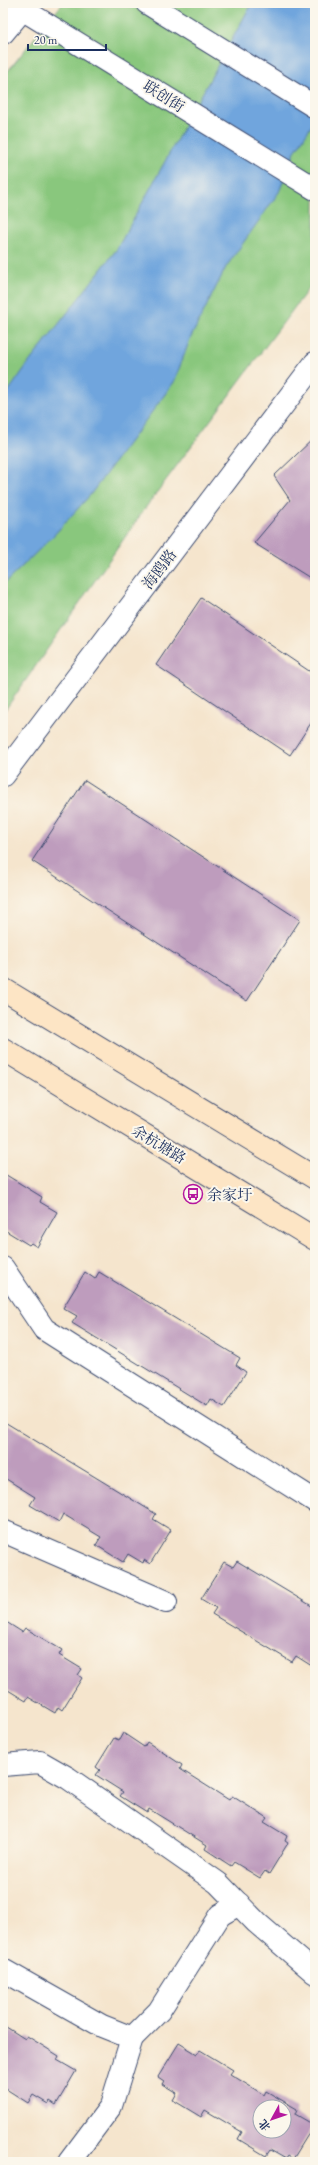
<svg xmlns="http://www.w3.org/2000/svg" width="318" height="2165" font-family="'EB Garamond','Noto Serif SC',serif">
	<rect width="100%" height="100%" fill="#fbf7ec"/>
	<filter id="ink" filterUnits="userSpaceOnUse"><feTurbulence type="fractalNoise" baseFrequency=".025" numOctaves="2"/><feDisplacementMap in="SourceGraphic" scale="8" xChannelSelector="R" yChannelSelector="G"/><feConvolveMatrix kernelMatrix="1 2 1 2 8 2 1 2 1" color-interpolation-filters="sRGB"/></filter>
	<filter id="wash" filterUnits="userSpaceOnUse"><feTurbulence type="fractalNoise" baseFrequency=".012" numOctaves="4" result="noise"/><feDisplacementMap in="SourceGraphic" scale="16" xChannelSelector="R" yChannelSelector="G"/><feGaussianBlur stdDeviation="0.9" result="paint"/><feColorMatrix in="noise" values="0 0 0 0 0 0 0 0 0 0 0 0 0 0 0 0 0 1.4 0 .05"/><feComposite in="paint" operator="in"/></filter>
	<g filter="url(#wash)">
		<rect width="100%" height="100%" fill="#f5e5cd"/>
		<!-- green -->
		<g fill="#89c77d" stroke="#527b6e">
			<polygon points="63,3 252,3 117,249 27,365 3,399 3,77"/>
			<polygon points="315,120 315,280 146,507 3,713 3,585 54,535 90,495 174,382 190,339 226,267 279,192 294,153"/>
		</g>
		<!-- water -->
		<polygon fill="#6fa5dd" stroke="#456a9e" points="252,3 315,3 315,120 294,153 279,192 226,267 190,339 174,382 90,495 54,535 3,585 3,399 27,365 117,249"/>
		<g id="blocks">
			<!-- building -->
			<g fill="#be9cbd" fill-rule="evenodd">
				<polygon points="315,437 315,581 254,543 290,500 274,476"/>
				<polygon points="201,598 315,675 315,717 290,755 156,665"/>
				<polygon points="85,780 300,920 247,1001 32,861"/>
				<polygon points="3,1173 42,1197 40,1202 57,1212 37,1247 31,1243 29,1245 3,1229"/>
				<polygon points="85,1272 95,1279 99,1272 240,1358 236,1365 246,1372 224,1407 211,1399 207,1406 72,1323 77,1316 63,1308"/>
				<polygon points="3,1421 156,1514 153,1519 171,1530 150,1564 144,1560 143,1563 128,1554 123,1562 96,1545 101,1537 63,1514 59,1522 30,1505 35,1497 3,1477"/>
				<polygon points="237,1561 315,1608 315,1668 296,1656 292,1662 212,1614 216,1608 201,1599 224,1562 233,1567"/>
				<polygon points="3,1620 22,1632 25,1628 62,1650 59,1655 82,1669 78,1675 82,1678 62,1710 58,1707 55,1713 28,1697 26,1701 3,1687"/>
				<polygon points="123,1733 144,1747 147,1742 182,1765 180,1769 229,1800 232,1796 267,1818 264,1822 287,1836 285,1841 288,1843 269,1874 265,1871 260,1878 234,1862 231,1866 205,1849 207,1845 149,1809 147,1813 120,1796 123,1792 96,1775 100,1770 96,1767 114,1738 119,1740"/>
				<polygon points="3,2025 25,2039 27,2036 59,2056 57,2060 76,2071 56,2105 50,2101 48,2104 33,2095 28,2103 3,2087"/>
				<path d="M179 2043 197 2054 200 2050 233 2070 230 2074 264 2095 266 2091 297 2109 295 2114 314 2125 293 2159 288 2156 286 2159 270 2150 266 2156 238 2139 242 2132 205 2110 201 2117 173 2100 177 2093 162 2084 164 2081 158 2077ZM260 2107H284V2131H260Z"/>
			</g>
		</g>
	</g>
	<g filter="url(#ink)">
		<use href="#blocks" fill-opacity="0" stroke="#3c4a6f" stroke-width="1"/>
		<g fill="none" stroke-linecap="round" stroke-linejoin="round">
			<defs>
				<g id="minor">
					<polyline points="3,33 28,3"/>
					<polyline points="3,775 315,363"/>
					<polyline points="3,1268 44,1329 315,1501"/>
					<polyline points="3,1531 166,1602"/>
					<polyline points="3,1765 40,1762 68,1778 218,1883 257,1923 315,1973"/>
					<polyline points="3,1970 102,2026 132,2038 159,2011 220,1915 239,1904"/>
					<polyline points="69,2162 111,2106 132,2038"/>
				</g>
				<g id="tertiary">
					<polyline points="12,3 315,189"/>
					<polyline points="147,3 315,107"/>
				</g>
				<g id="secondary">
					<polyline points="3,989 315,1178"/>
					<polyline points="3,1049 315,1239"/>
				</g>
			</defs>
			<!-- minor casing -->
			<use href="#minor" stroke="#3c4a6f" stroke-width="24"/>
			<!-- tertiary casing -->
			<use href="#tertiary" stroke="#3c4a6f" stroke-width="24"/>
			<!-- secondary casing -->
			<use href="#secondary" stroke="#3c4a6f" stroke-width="24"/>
			<!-- minor -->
			<use href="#minor" stroke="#fff" stroke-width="22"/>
			<!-- tertiary -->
			<use href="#tertiary" stroke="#fff" stroke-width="22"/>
			<!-- secondary -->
			<use href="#secondary" stroke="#fde5c5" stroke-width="22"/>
		</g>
	</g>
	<!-- icons -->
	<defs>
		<symbol id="bus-ring" viewBox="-11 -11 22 22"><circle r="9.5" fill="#fbf7ec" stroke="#b5179e" stroke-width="1.5"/><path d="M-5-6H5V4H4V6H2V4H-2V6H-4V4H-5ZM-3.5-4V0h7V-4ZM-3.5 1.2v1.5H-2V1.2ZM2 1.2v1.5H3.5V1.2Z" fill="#b5179e"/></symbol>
	</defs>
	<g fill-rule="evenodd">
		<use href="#bus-ring" x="182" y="1183" width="22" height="22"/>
	</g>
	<g text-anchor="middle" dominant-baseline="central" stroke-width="4" stroke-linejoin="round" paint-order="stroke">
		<!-- street labels -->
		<g font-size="15" fill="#1b2f5e" stroke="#fbf7ec">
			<text transform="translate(164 96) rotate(32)">联创街</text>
			<text transform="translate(159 569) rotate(-53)">海鸥路</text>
			<text transform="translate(159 1144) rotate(31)">余杭塘路</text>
		</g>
		<!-- poi labels -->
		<g font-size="15" fill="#1b2f5e" stroke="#fbf7ec" text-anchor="start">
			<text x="207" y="1194">余家圩</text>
		</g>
	</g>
	<!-- margin -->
	<rect width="318" height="2165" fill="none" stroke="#fbf7ec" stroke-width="16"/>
	<!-- north arrow -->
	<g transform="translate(272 2119) rotate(230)"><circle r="19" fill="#fbf7ec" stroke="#a1a7b3"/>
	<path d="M0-3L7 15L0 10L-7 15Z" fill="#b5179e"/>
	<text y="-6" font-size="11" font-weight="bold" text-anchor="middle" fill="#1b2f5e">北</text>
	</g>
	<!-- scale -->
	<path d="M28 44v6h78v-6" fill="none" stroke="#1b2f5e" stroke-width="2"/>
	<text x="34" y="44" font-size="12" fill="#1b2f5e" stroke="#fbf7ec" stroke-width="3" paint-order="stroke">20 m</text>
</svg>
